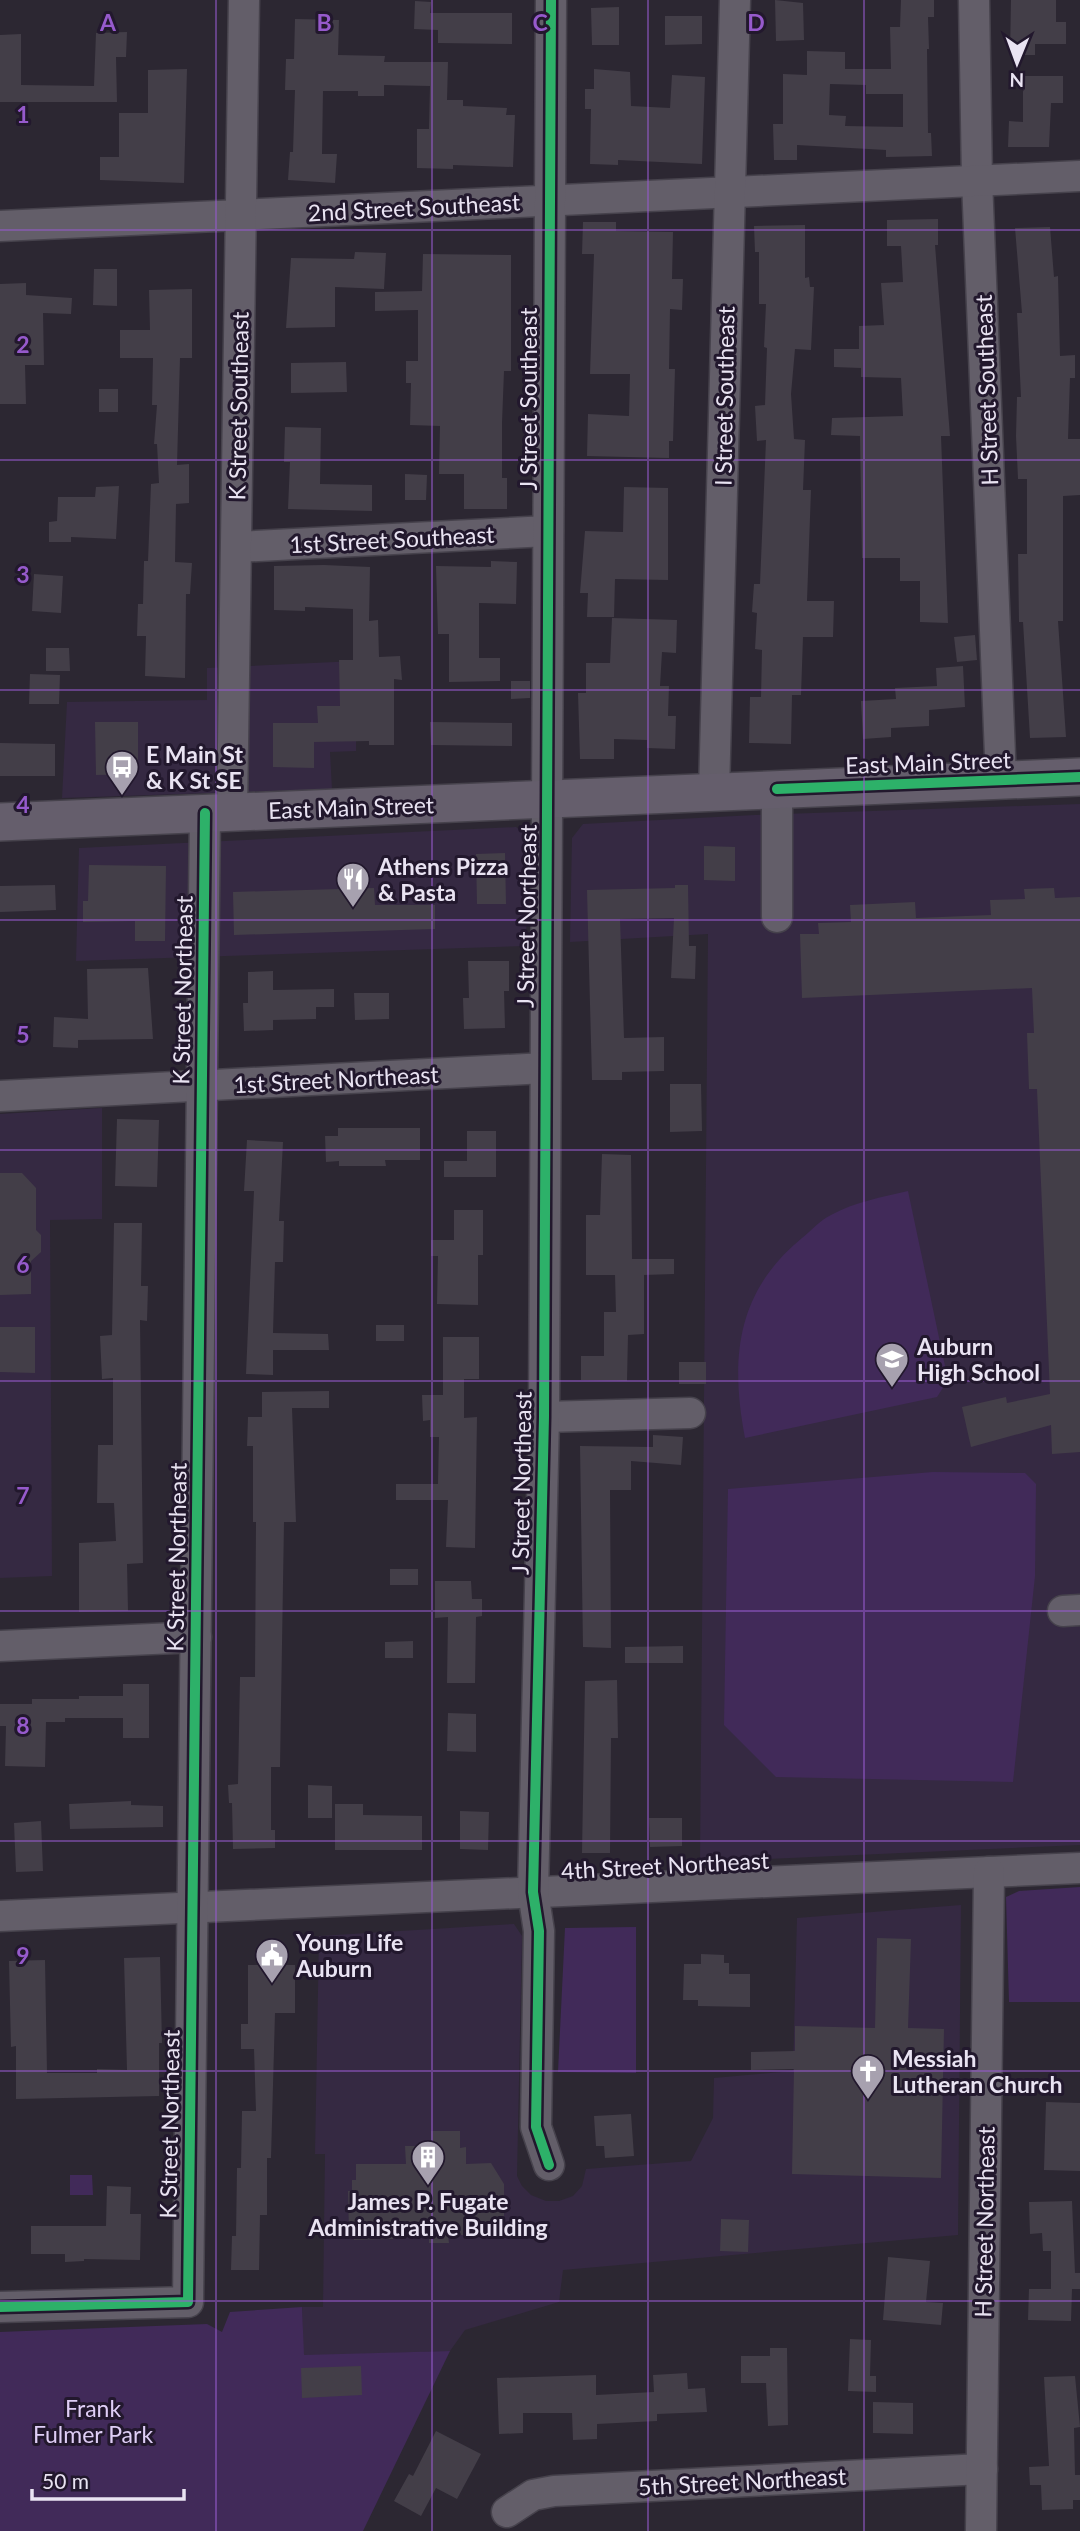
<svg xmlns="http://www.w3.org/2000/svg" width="1080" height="2531" font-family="Lato,sans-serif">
	<rect width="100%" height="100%" fill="#2c2732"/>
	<!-- built -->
	<g fill="#352942">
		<polygon points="356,661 356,751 330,752 332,789 62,798 67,702 207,700 207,668"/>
		<polygon points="1080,804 1080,1845 700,1862 708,934 570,942 572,838 583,824 755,815"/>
		<polygon points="516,827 524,833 528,841 526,946 76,961 79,848"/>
		<polygon points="102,1108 102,1219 50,1220 52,1576 0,1578 0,1114"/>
		<polygon points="961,1905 958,2235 563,2270 559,2302 465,2330 450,2351 303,2356 302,2307 323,2307 325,2154 315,2154 319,1936 514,1924 522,1936 517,2176 522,2186 531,2195 546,2201 559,2201 573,2196 582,2186 586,2169 691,2161 713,2118 714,2078 793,2071 797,1918"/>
	</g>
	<!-- green -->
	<g fill="#412a59">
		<path d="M908 1191 948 1380 937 1397 745 1438C730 1359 736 1292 802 1238 811 1231 820 1220 831 1215 855 1202 882 1197 908 1191Z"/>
		<polygon points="933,1472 1025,1473 1036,1484 1035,1576 1013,1782 776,1777 724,1725 728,1489"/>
		<polygon points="1080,1887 1080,2002 1009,2002 1006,1897 1019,1891"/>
		<polygon points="636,1927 636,2073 558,2072 565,1928"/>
		<polygon points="70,2175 92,2175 93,2195 70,2195"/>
		<polygon points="302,2307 304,2355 450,2351 363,2531 0,2531 0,2332 207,2324 222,2332 230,2312"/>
	</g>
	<!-- building -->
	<g fill="#433e48" fill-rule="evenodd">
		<polygon points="775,0 803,3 804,40 776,41"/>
		<path d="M901 0H934V17H928L929 49H927L928 133H931L932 156 886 157V150L797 145V160H774L773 124H783V74L807 75V51L845 52V69H891L890 27H900ZM830 84 866 85V94H903V127L845 126 846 116 829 115Z"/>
		<polygon points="1011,0 1056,0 1056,22 1066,22 1066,44 1035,44 1035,55 1010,55"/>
		<polygon points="415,1 431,2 430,13 512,13 512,44 438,43 438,30 414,29"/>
		<polygon points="619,7 619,45 592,45 591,8"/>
		<polygon points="665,16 702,16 702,44 665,45"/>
		<polygon points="295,19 339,20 338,55 385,56 384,62 448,62 447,100 463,100 463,106 507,108 506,115 515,115 513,167 453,165 453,169 417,168 417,129 429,129 430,86 384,85 384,96 358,96 358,91 323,91 322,154 337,154 335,183 288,180 290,152 293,152 295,90 285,90 286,59 294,59"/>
		<polygon points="127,32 126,57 116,57 117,102 0,102 0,35 21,34 21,85 94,86 96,33"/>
		<polygon points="187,69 184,183 100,180 100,157 119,157 119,113 148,113 148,70"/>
		<polygon points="594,69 630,72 631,106 670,108 672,75 705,77 702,164 618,160 618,165 590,164 591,109 585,109 585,89 594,89"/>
		<polygon points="1023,76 1063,76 1063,103 1051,103 1049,147 1008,147 1009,121 1023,122"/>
		<polygon points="938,219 938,245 935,245 950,436 941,436 948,623 920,622 920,581 900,581 900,558 862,558 860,436 831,435 832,418 903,416 901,378 861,377 861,368 834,367 834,349 859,349 859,326 884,325 881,283 903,282 901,246 887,246 887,220"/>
		<polygon points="583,222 616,222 616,231 673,232 672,279 683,279 682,310 670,309 669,369 675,369 673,441 669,441 669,458 587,456 588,414 629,416 630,374 590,374 594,254 582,254"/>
		<polygon points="805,225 805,278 809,277 810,287 814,287 811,350 795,349 791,394 794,439 805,440 803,490 811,490 807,601 834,601 833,637 803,637 801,695 792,695 791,744 749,743 750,697 761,697 762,650 755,649 757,613 752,612 754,584 760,584 766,440 757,441 755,406 765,405 767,348 764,347 766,304 759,304 759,252 755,252 754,226"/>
		<polygon points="1050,227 1054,277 1058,276 1060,356 1075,355 1075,378 1070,378 1068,439 1080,439 1080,495 1063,496 1063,621 1058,621 1066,737 1030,738 1023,622 1019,622 1018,554 1027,554 1027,479 1018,479 1016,436 1017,397 1021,397 1017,313 1022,313 1015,228"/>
		<polygon points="355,252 386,253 384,289 335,287 335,327 286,328 291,258 354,259"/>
		<polygon points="423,254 511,255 511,371 504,371 502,423 502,478 507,478 507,509 464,509 464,474 439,474 440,426 410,425 411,383 406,383 406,361 418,361 418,310 375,311 375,292 422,291"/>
		<polygon points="94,269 117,269 117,306 93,305"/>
		<polygon points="26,283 26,295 72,298 71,314 43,313 44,365 25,365 26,404 0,404 0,284"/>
		<polygon points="192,289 192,358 180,358 177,465 189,464 189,503 176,504 175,562 192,563 190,594 186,594 185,678 145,676 146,636 137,636 138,604 143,604 144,561 148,561 151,484 159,483 157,444 154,444 157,405 152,405 153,358 120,358 120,330 150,330 149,290"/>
		<polygon points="346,362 347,392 291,393 291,363"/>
		<rect x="99" y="389" width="19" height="23"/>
		<polygon points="285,427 321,428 320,484 372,485 372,511 288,509 290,462 284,462"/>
		<polygon points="405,474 427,475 426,500 405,500"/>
		<polygon points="119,486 116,539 71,537 71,542 49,542 49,522 57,521 58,497 95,497 96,487"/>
		<polygon points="624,487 668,488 668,580 615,579 614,617 587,617 588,593 580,593 585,531 623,532"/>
		<polygon points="491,561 517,562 516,604 479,603 479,658 500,658 500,681 449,682 449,634 438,634 436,566 491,567"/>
		<polygon points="324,565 370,567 369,621 378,620 379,657 400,656 402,680 394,679 394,745 369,745 369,741 314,742 314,768 273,767 273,723 318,723 317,706 340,706 339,660 353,660 353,609 305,607 305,611 274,610 274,566"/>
		<polygon points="34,574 63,576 61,613 32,611"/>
		<polygon points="612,618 677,620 676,653 662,652 660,686 669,686 668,716 676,716 675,749 647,748 647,740 614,739 614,759 580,759 578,693 586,693 586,663 610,663"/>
		<polygon points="975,635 977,660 957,662 954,637"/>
		<polygon points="46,648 69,648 70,671 46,671"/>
		<polygon points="963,666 965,707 929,710 929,726 891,728 891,737 863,739 861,701 896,699 895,688 937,686 936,668"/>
		<polygon points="30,674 60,675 59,704 29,704"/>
		<polygon points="511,681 530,681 530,698 511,699"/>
		<polygon points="95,722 138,722 138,774 96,775"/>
		<polygon points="430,722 512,723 512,746 431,745"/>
		<polygon points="0,743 55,744 55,776 0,776"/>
		<polygon points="704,846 735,847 735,881 704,880"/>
		<polygon points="505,853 506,904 477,904 476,854"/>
		<polygon points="89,865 166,866 165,941 135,941 135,921 83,922 83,901 88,901"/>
		<polygon points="55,885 56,910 0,912 0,886"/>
		<polygon points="675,885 688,885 689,946 696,946 695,979 671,978 674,918 620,919 624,1038 664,1037 664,1071 622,1072 622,1080 592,1080 587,890 675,888"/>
		<polygon points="374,888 375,905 435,905 435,929 234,935 233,892"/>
		<polygon points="1054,888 1055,898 1080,897 1080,1452 1052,1454 1051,1425 971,1447 962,1407 1006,1397 1007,1403 1050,1394 1037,1089 1029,1089 1027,1033 1034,1033 1032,988 802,998 800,934 819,934 818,923 851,922 850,905 915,902 916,918 991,915 990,900 1025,899 1024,889"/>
		<polygon points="468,961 509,961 509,991 504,991 505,1028 464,1029 463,998 469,998"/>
		<polygon points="148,968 153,1039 78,1040 78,1048 53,1047 54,1017 88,1019 87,969"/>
		<polygon points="273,971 273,990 334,989 334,1007 316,1007 316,1019 273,1020 273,1030 244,1031 243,1003 248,1003 248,972"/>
		<polygon points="354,993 389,993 389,1019 355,1020"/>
		<polygon points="670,1084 701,1084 702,1131 670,1132"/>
		<polygon points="117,1119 159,1120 157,1187 115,1186"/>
		<polygon points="338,1128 420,1128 420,1160 385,1160 386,1166 339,1166 339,1161 326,1162 325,1136 338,1136"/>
		<polygon points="467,1131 496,1131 496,1177 444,1177 444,1161 467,1161"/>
		<polygon points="247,1140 283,1142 279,1221 284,1221 283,1262 275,1262 273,1333 328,1334 329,1350 273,1350 273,1375 246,1374 254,1191 244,1191"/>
		<polygon points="602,1154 631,1155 632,1259 674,1259 674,1274 644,1275 644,1334 628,1335 627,1381 581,1380 581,1356 604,1356 604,1312 616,1312 615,1275 586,1275 586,1215 600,1215"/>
		<polygon points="0,1173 22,1173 36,1188 36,1230 41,1235 41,1252 31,1261 31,1294 0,1295"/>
		<polygon points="454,1210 483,1210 483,1255 478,1255 478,1305 437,1304 438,1256 431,1256 431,1240 454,1240"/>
		<polygon points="114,1223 142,1223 141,1286 148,1286 147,1321 140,1320 143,1563 127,1564 128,1611 79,1612 79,1543 116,1541 114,1503 97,1503 98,1445 113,1445 113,1378 102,1379 100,1336 112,1335"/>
		<rect x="376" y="1325" width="28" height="16"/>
		<polygon points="0,1327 35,1327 35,1373 0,1372"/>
		<polygon points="443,1337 479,1337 479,1379 464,1379 464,1418 477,1417 475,1548 446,1547 448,1500 396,1500 396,1484 438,1484 439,1437 430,1437 430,1420 423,1421 422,1395 443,1395"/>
		<rect x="679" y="1362" width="27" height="22"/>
		<polygon points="329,1391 329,1408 292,1408 296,1522 284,1522 280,1767 271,1767 271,1830 275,1830 275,1848 233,1849 232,1803 229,1803 228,1785 238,1784 240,1677 255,1677 256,1522 253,1522 253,1446 247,1446 248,1417 262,1417 262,1392"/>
		<polygon points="653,1435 683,1437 681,1465 631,1461 631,1490 610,1490 611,1648 583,1647 580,1446 653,1447"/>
		<rect x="390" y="1569" width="28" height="16"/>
		<polygon points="435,1581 471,1581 472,1599 482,1599 482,1616 476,1617 475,1683 447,1683 448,1617 435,1618"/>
		<polygon points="413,1641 413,1658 385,1658 385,1642"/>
		<polygon points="683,1646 683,1663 625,1663 625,1647"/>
		<polygon points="617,1680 618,1738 611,1738 610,1853 582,1853 585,1681"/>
		<polygon points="123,1684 149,1684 149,1738 123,1738 123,1718 65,1718 65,1722 46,1722 45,1767 5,1766 6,1726 0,1726 0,1704 32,1704 32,1699 79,1699 79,1696 123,1696"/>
		<polygon points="448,1713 476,1714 476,1752 447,1751"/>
		<polygon points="308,1785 332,1786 332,1818 308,1818"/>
		<polygon points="131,1801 131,1805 163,1806 163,1827 70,1829 69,1804"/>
		<polygon points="335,1804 363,1804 363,1815 422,1816 422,1850 335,1850"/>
		<polygon points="460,1811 489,1812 488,1850 460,1849"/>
		<polygon points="649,1818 682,1818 682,1846 650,1847"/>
		<polygon points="41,1821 43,1871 16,1872 14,1823"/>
		<polygon points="877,1938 911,1939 908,2028 944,2029 941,2178 792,2174 794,2069 751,2070 751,2052 795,2051 795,2026 875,2028"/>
		<polygon points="701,1954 724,1955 724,1963 729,1963 729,1974 750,1974 750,2007 698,2006 698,2000 683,2000 684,1964 701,1964"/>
		<polygon points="160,1957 162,2043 159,2043 159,2096 16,2099 16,2046 11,2047 9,1961 45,1960 47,2073 97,2073 97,2069 127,2070 124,1958"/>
		<polygon points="248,1965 295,1965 295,2013 275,2013 271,2158 267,2158 267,2215 260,2215 259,2270 231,2270 232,2236 236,2236 237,2168 241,2168 242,2111 256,2111 254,2049 241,2049 241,2024 248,2024"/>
		<polygon points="1046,2102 1080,2103 1080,2171 1044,2170"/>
		<polygon points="631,2114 634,2156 605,2158 604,2146 596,2146 594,2116"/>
		<polygon points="431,2131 460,2131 460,2148 466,2147 466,2164 491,2163 504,2184 504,2235 448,2235 449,2243 429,2243 429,2233 393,2234 393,2239 354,2240 354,2231 349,2232 348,2191 352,2191 352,2180 356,2180 356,2164 406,2164 405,2146 431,2146"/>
		<polygon points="107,2186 131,2187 130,2214 141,2214 140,2260 84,2259 84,2261 65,2262 65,2254 31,2254 31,2226 106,2226"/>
		<polygon points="1072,2201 1075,2273 1080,2273 1080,2289 1072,2289 1071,2321 1028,2320 1029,2289 1051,2289 1051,2251 1043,2251 1042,2233 1030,2234 1029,2202"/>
		<polygon points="721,2219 749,2220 748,2252 720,2251"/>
		<polygon points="888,2257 930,2261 926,2302 943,2303 941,2325 883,2320"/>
		<polygon points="850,2339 871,2340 870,2376 876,2376 876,2392 848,2391"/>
		<polygon points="770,2348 787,2348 788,2425 768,2426 766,2383 741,2383 741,2356 770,2356"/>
		<polygon points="361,2366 362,2395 302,2398 301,2368"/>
		<polygon points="687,2373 688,2389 705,2388 707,2412 657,2414 657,2421 597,2424 597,2439 573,2440 572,2413 523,2413 523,2433 499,2434 497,2378 596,2375 596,2395 654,2392 653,2375"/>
		<polygon points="1075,2376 1080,2427 1074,2428 1075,2475 1080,2475 1080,2500 1073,2500 1073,2509 1042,2510 1041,2485 1030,2485 1029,2467 1049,2466 1044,2377"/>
		<polygon points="873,2402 913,2403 913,2434 873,2433"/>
		<polygon points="436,2431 481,2454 457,2499 436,2488 421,2516 394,2501 409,2474 413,2476"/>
	</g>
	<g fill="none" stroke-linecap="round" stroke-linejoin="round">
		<defs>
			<g id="minor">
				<polyline points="974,0 977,180 1001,780"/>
				<polyline points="0,226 1080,176"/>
				<polyline points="237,547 548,531"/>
				<polyline points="777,789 777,917"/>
				<polyline points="714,792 735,0"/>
				<polyline points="232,812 244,0"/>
				<polyline points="0,1096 545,1068"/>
				<polyline points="544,1417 690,1413"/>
				<polyline points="1063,1611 1080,1610"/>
				<polyline points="0,1646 196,1637"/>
				<polyline points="0,1916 1080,1868"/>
				<polyline points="549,2165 536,2127 539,1931 533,1892 544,1417 551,0"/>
				<polyline points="0,2307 188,2302 205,813"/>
				<polyline points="507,2512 533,2495 554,2491 982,2469"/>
				<polyline points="981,2531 989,1872"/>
			</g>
			<polyline id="major" points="0,822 1080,777"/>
		</defs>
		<!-- minor casing -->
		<use href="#minor" stroke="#46424c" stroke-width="33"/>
		<!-- major casing -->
		<use href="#major" stroke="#46424c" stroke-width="40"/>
		<!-- minor -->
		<use href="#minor" stroke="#635e69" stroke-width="30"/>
		<!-- major -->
		<use href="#major" stroke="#655e6c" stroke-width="37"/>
		<defs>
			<g id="cycleway">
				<polyline points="777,789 1080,777"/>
				<polyline points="549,2165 536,2127 539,1931 533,1892 544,1417 551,0"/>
				<polyline points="0,2307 188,2302 205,813"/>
			</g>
		</defs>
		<!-- cycleway casing -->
		<use href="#cycleway" stroke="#22182d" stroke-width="15"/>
		<!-- cycleway -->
		<use href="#cycleway" stroke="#2db169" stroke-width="10"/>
	</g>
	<!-- grid -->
	<path fill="none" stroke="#965acc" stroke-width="2" stroke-opacity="0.55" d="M216 0V2531M432 0V2531M648 0V2531M864 0V2531M0 230H1080M0 460H1080M0 690H1080M0 920H1080M0 1150H1080M0 1381H1080M0 1611H1080M0 1841H1080M0 2071H1080M0 2301H1080"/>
	<!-- icons -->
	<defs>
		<symbol id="bus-pin" viewBox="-11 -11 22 30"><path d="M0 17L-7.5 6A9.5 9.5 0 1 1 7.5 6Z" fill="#a7a1af" stroke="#22182d"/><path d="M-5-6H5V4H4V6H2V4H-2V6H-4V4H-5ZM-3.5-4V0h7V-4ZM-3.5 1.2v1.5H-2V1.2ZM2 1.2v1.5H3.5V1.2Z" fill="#fff"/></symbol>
		<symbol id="restaurant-pin" viewBox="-11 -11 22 30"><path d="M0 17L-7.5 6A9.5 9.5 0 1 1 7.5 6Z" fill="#a7a1af" stroke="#22182d"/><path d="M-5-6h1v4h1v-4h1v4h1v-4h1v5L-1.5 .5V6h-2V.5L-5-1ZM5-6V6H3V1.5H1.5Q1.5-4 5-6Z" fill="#fff"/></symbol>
		<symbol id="school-pin" viewBox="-11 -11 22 30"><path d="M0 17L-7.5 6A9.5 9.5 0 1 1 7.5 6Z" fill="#a7a1af" stroke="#22182d"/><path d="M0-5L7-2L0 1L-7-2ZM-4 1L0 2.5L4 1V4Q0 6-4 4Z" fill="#fff"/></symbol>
		<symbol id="civic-pin" viewBox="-11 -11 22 30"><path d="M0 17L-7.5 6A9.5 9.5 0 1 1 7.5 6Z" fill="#a7a1af" stroke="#22182d"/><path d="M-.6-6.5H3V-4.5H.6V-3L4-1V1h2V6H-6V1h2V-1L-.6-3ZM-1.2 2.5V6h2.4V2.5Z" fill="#fff"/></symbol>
		<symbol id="church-pin" viewBox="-11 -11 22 30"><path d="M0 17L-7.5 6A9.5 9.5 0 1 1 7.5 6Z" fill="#a7a1af" stroke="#22182d"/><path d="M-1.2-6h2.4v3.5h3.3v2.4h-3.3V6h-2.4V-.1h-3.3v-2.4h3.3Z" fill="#fff"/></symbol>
		<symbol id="building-pin" viewBox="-11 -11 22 30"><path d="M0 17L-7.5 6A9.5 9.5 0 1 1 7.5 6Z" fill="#a7a1af" stroke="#22182d"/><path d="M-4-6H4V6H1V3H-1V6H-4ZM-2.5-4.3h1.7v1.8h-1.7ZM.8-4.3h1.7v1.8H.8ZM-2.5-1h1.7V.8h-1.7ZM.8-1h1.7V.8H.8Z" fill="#fff"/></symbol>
	</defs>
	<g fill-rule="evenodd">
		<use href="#bus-pin" x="103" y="748" width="38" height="52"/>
		<use href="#restaurant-pin" x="334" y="860" width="38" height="52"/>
		<use href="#school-pin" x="873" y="1340" width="38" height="52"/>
		<use href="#civic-pin" x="253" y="1936" width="38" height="52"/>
		<use href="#church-pin" x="849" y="2052" width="38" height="52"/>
		<use href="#building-pin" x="409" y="2138" width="38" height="52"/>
	</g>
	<g text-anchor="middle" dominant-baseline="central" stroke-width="6" stroke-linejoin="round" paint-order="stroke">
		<!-- street labels -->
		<g font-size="23" fill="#e9e3f2" stroke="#22182d">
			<text transform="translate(414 207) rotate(-3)">2nd Street Southeast</text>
			<text transform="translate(986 390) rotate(-92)">H Street Southeast</text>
			<text transform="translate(724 396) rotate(-89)">I Street Southeast</text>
			<text transform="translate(528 399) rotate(-90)">J Street Southeast</text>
			<text transform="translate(238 406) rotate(-89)">K Street Southeast</text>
			<text transform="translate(392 539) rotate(-3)">1st Street Southeast</text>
			<text transform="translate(928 762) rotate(-2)">East Main Street</text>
			<text transform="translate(351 807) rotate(-2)">East Main Street</text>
			<text transform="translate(526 916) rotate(-89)">J Street Northeast</text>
			<text transform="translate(182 990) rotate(-89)">K Street Northeast</text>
			<text transform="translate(336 1079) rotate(-3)">1st Street Northeast</text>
			<text transform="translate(521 1483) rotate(-89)">J Street Northeast</text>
			<text transform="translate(176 1557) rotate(-89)">K Street Northeast</text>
			<text transform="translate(665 1865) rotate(-3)">4th Street Northeast</text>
			<text transform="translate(169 2124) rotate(-89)">K Street Northeast</text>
			<text transform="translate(984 2222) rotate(-89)">H Street Northeast</text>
			<text transform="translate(742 2481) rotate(-3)">5th Street Northeast</text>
		</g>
		<!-- poi labels -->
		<g font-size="23" font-weight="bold" fill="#e9e3f2" stroke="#22182d" text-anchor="start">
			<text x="146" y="754">E Main St<tspan x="146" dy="26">&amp; K St SE</tspan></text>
			<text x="378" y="866">Athens Pizza<tspan x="378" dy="26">&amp; Pasta</tspan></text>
			<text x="917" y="1346">Auburn<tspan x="917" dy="26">High School</tspan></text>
			<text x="296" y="1942">Young Life<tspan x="296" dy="26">Auburn</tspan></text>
			<text x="892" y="2058">Messiah<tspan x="892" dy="26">Lutheran Church</tspan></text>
			<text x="428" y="2201" text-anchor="middle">James P. Fugate<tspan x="428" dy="26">Administrative Building</tspan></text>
		</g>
		<!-- park labels -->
		<g font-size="23" fill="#dfcef6" stroke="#22182d">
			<text x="93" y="2408">Frank<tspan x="93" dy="26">Fulmer Park</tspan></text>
		</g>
	</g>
	<g font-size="23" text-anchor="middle" font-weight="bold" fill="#965acc" stroke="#22182d" stroke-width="6" stroke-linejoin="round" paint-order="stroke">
		<text x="108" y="31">A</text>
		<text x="324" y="31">B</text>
		<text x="540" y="31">C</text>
		<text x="756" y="31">D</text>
		<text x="23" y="123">1</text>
		<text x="23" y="353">2</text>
		<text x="23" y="583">3</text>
		<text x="23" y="813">4</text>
		<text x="23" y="1043">5</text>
		<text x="23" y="1273">6</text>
		<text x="23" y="1504">7</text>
		<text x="23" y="1734">8</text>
		<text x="23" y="1964">9</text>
	</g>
	<!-- north arrow -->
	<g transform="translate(1017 63) rotate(181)" stroke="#22182d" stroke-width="5" paint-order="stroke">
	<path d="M0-5L12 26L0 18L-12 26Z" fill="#e9e3f2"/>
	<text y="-10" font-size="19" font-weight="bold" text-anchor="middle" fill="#e9e3f2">N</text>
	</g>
	<!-- scale -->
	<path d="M32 2489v10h152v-10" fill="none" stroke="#e9e3f2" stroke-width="3.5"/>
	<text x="42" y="2489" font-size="21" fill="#e9e3f2" stroke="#22182d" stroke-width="5" paint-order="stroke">50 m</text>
</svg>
